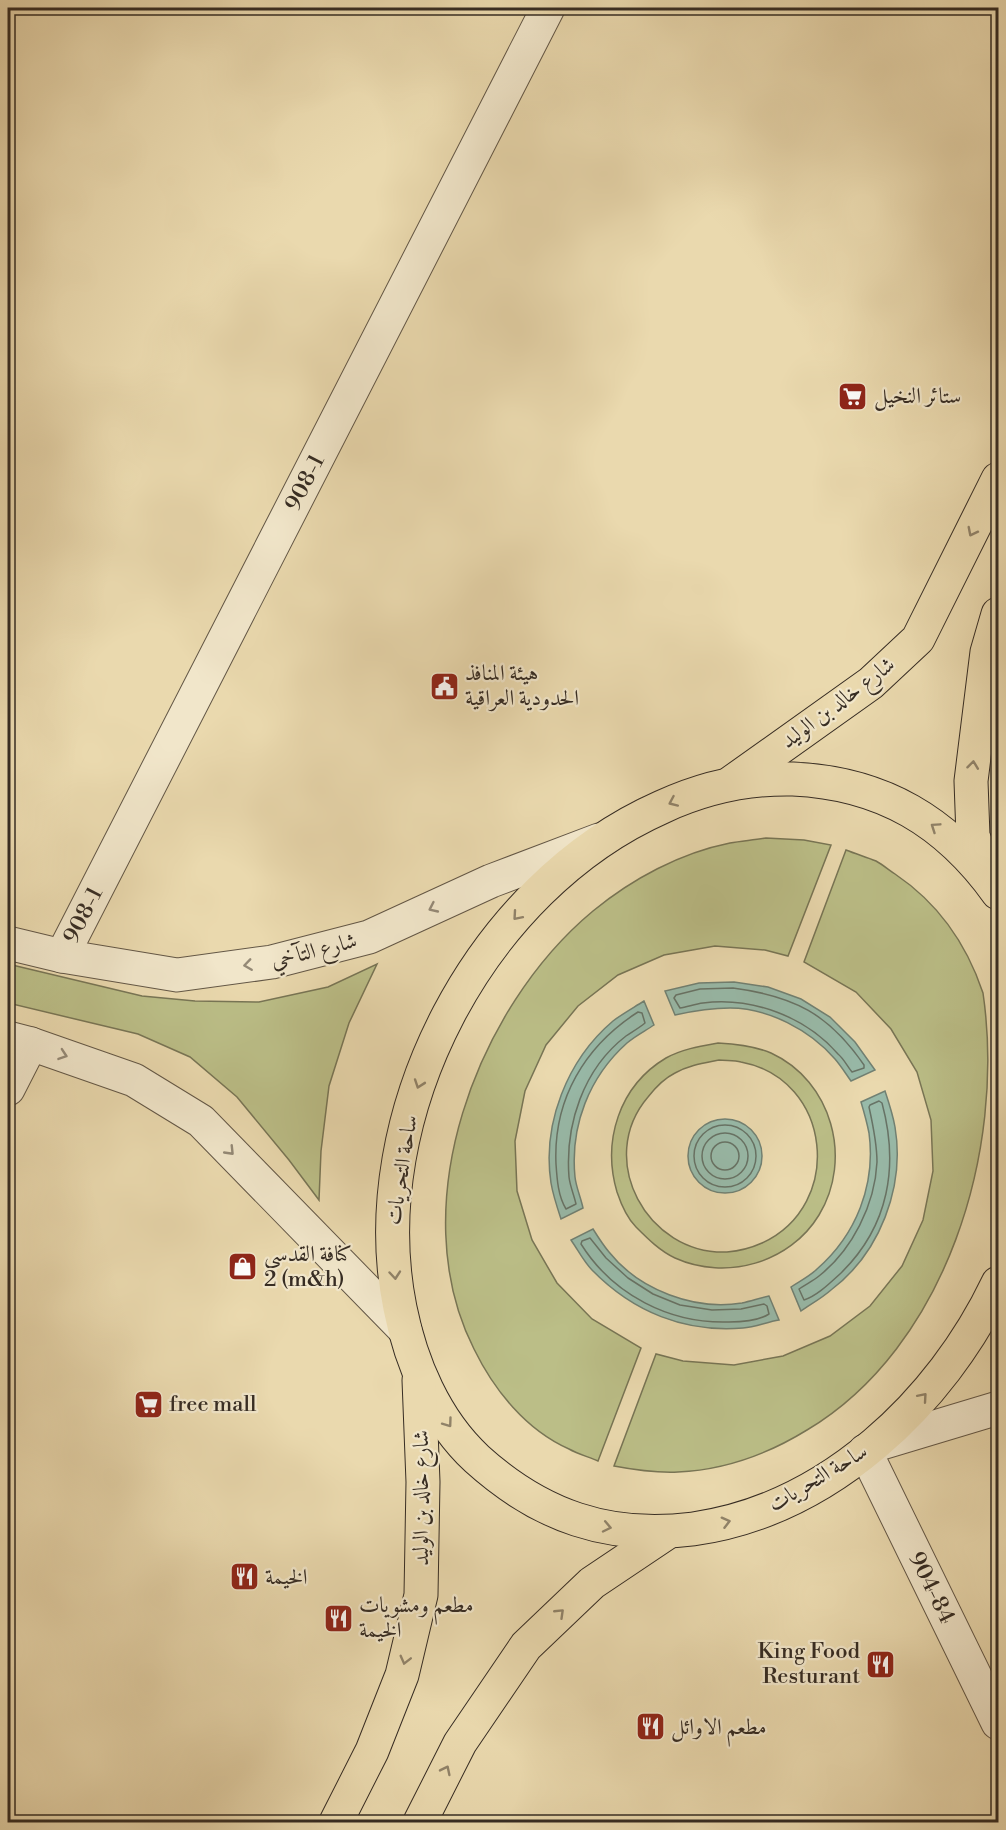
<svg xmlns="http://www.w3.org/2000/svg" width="1006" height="1830" font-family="'Libre Bodoni',Amiri,serif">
	<rect width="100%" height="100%" fill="#ead9ae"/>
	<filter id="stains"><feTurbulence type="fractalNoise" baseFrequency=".00333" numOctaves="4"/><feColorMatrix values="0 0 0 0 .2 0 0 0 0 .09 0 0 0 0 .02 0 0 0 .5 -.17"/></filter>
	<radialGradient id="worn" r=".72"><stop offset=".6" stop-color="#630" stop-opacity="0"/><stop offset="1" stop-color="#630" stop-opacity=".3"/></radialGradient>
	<!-- green -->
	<g fill="#bbbe87" stroke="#787555" stroke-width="1.5" fill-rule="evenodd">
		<path d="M766 838 804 840 831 845 788 956 765 950 715 946 664 955 618 975 578 1006 546 1045 525 1091 515 1141 517 1191 532 1240 557 1283 592 1319 641 1348 598 1461C589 1457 578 1454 569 1449 526 1430 494 1390 474 1349 402 1207 476 1008 593 911 632 879 680 853 730 843 742 841 754 840 766 838Z"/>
		<path d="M846 850C856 854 866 857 876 861 883 865 889 870 895 874 938 903 967 945 983 993 1006 1151 946 1347 807 1430 768 1454 724 1470 678 1472 656 1473 635 1470 614 1466L656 1354 683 1361 734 1365 783 1356 830 1336 870 1306 902 1266 923 1220 933 1171 931 1120 917 1072 891 1029 856 992 804 962Z"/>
		<polygon points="8,964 142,996 195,1001 259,1002 328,987 377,964 349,1023 329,1086 321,1151 319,1200 289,1160 237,1097 190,1057 138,1034 8,1003"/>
		<path d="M718 1043C736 1044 755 1046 771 1053 832 1081 853 1159 819 1215 790 1263 726 1281 675 1258 660 1251 648 1239 636 1227 627 1218 621 1204 617 1192 602 1141 619 1086 666 1058 682 1049 701 1046 718 1043ZM719 1060C726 1061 734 1060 741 1062 832 1079 845 1205 762 1243 751 1248 739 1251 727 1252 647 1255 595 1159 648 1097 655 1088 665 1078 675 1073 689 1065 704 1063 719 1060Z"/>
	</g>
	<!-- water -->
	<g fill="#98baa9" stroke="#718173" stroke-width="1.5">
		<path d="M734 982 768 987 801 999 830 1017 855 1042 875 1070 851 1081C846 1074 841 1066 835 1059 810 1030 768 1008 730 1008 711 1008 693 1011 675 1015L665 991 699 983Z"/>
		<path d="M644 1001 654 1025C645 1031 635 1036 627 1043 589 1077 570 1126 575 1177 576 1187 581 1198 583 1208L561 1219C557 1207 553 1195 551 1183 542 1124 567 1060 613 1021 622 1014 633 1008 644 1001Z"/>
		<path d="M885 1091C889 1103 893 1115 895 1127 905 1187 880 1253 831 1290 822 1298 811 1304 801 1311L791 1287C800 1281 810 1276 817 1269 856 1235 876 1185 869 1133 867 1123 864 1112 861 1102Z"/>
		<circle cx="725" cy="1156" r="37"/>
		<path d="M593 1229C598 1237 603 1245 609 1252 639 1290 695 1311 742 1303 751 1301 760 1298 769 1296L779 1320C767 1322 755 1327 743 1328 685 1333 633 1312 592 1270 584 1262 578 1250 571 1240Z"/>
	</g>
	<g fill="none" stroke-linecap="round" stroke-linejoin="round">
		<!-- shore -->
		<g stroke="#677366" stroke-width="1.5">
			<path d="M733 988C794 996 829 1014 864 1065V1068L852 1072C847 1066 844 1059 838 1054 805 1016 752 997 703 1003 695 1004 687 1007 680 1008L674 998 676 995 700 989Z"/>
			<path d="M638 1012 642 1013 645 1023C639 1028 632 1032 626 1036 583 1069 565 1125 569 1177 570 1186 574 1195 576 1204L566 1209C558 1196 557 1179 556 1164 553 1099 585 1046 638 1012Z"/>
			<path d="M879 1101 882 1103C899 1166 889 1226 841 1273 830 1283 817 1296 804 1300L799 1289C806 1284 813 1281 819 1276 852 1250 875 1205 877 1162 877 1143 873 1125 869 1107L870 1105Z"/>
			<circle cx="725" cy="1156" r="31"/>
			<circle cx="725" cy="1156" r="23"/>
			<circle cx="725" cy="1156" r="14"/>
			<path d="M590 1238 606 1258 628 1278 653 1294 680 1305 712 1310 741 1309 764 1304 767 1306 769 1314C758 1321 742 1322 729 1322 670 1324 613 1295 581 1244L582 1241Z"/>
		</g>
		<defs>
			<g id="minor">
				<polyline points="8,943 62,956 177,975 272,962 369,937 491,881 599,840"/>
				<path id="s1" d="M62 956 548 8"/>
				<polyline points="8,1038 31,1044 134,1080 201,1121 405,1330"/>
				<polyline points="8,1089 31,1044"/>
				<path id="s2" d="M865 1451 998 1723"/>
			</g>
			<polyline id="tertiary" points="875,1445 998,1408"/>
			<g id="primary">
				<polyline points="732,782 871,683 918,639 998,479"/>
				<polyline points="986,870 973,836 971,781 987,652 998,614"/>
				<path d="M998 893C947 822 883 783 793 779 748 778 703 788 662 807 481 887 361 1114 400 1308 411 1363 435 1420 477 1459 540 1516 609 1540 693 1529 828 1510 941 1403 998 1283"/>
				<polyline points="336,1822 372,1751 402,1675 421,1595 423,1482 419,1380"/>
				<polyline points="420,1822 460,1743 526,1646 592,1583 668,1532"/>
			</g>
		</defs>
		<!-- minor casing -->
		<use href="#minor" stroke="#635746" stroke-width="35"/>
		<!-- tertiary casing -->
		<use href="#tertiary" stroke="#635746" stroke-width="35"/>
		<!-- primary casing -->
		<use href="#primary" stroke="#362c23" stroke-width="35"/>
		<!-- minor -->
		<use href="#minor" stroke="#f1e6ca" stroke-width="33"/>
		<!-- tertiary -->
		<use href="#tertiary" stroke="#f1e6ca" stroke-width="33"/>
		<!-- primary -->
		<use href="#primary" stroke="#ead9ae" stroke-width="33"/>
	</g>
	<!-- one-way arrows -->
	<defs><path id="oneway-chevron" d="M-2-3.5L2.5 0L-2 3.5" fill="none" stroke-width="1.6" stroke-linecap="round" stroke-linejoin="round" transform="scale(1.5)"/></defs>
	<g stroke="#908268">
		<use href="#oneway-chevron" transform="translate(972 532) rotate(117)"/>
		<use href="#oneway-chevron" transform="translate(973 765) rotate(-83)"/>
		<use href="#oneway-chevron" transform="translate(673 802) rotate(156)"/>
		<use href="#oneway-chevron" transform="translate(935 827) rotate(-146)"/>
		<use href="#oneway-chevron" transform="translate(517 916) rotate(131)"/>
		<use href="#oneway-chevron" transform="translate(419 1084) rotate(109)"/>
		<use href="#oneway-chevron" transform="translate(395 1275) rotate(85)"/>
		<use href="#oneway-chevron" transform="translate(923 1397) rotate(-49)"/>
		<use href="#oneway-chevron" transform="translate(448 1423) rotate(54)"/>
		<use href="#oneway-chevron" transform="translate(726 1522) rotate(-15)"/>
		<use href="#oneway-chevron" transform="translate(607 1527) rotate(12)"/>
		<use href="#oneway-chevron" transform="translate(560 1613) rotate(-44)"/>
		<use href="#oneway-chevron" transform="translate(405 1660) rotate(104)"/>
		<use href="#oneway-chevron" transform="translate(446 1770) rotate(-64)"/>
	</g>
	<g stroke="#948976">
		<use href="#oneway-chevron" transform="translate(433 908) rotate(155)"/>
		<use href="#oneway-chevron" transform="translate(248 965) rotate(172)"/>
		<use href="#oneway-chevron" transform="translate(63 1055) rotate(19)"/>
		<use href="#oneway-chevron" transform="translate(230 1151) rotate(46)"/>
	</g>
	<!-- icons -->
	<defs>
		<symbol id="supermarket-square" viewBox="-11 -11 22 22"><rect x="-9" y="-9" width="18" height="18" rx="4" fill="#8f2418" stroke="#f1e6ca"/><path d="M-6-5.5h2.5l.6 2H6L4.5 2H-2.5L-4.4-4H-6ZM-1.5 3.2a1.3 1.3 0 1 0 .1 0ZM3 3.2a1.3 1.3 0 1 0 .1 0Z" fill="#fff"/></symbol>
		<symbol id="civic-square" viewBox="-11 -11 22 22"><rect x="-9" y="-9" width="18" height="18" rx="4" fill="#8f2418" stroke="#f1e6ca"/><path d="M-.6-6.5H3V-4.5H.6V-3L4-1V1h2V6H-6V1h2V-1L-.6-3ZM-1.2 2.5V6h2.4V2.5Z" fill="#fff"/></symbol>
		<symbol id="shop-square" viewBox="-11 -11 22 22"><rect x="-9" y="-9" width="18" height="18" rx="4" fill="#8f2418" stroke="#f1e6ca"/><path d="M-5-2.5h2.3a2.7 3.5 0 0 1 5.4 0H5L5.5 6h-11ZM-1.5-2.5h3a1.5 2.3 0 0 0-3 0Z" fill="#fff"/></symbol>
		<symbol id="restaurant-square" viewBox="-11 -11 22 22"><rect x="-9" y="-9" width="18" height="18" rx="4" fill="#8f2418" stroke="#f1e6ca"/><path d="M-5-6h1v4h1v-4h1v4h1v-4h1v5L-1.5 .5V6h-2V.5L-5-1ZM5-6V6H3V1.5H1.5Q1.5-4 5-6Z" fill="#fff"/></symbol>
	</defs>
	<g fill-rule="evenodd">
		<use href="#supermarket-square" x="836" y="380" width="33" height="33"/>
		<use href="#civic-square" x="428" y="670" width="33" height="33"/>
		<use href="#shop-square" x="226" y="1250" width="33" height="33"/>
		<use href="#supermarket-square" x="132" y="1388" width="33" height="33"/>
		<use href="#restaurant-square" x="228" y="1560" width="33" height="33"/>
		<use href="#restaurant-square" x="322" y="1602" width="33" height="33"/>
		<use href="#restaurant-square" x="864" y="1648" width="33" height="33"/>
		<use href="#restaurant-square" x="634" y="1710" width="33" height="33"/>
	</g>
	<g text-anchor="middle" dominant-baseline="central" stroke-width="4.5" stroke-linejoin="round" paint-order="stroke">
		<!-- poi labels -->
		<g font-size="22" fill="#362c23" stroke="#f1e6ca" text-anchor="start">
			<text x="874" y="396">ستائر النخيل</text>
			<text x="465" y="673">هيئة المنافذ<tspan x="465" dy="25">الحدودية العراقية</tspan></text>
			<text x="264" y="1254">كنافة القدسي<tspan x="264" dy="25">2 (m&amp;h)</tspan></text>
			<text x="169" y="1404">free mall</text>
			<text x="265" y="1577">الخيمة</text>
			<text x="359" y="1605">مطعم ومشويات<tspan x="359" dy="25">الخيمة</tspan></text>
			<text x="860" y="1651" text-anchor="end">King Food<tspan x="860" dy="25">Resturant</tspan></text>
			<text x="671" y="1727">مطعم الاوائل</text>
		</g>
		<!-- street labels -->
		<g font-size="22" fill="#362c23" stroke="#f1e6ca">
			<text stroke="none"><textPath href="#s1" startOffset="532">908-1</textPath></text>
			<text transform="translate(838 703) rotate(-37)">شارع خالد بن الوليد</text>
			<text stroke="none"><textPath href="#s1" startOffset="46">908-1</textPath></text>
			<text transform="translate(314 951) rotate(-14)">شارع التآخي</text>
			<text transform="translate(402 1170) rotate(-81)">ساحة التحريات</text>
			<text transform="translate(818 1478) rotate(-31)">ساحة التحريات</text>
			<text transform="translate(421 1498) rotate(-90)">شارع خالد بن الوليد</text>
			<text stroke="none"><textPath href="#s2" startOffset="152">904-84</textPath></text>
		</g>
	</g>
	<!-- margin -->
	<rect width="1006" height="1830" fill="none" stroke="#ead9ae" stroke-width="30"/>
	<rect x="9" y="9" width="988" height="1812" fill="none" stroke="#362c23" stroke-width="3"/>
	<rect x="15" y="15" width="976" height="1800" fill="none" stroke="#362c23" stroke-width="1.5"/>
	<rect width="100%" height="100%" filter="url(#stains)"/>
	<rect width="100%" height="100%" fill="url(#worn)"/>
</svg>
